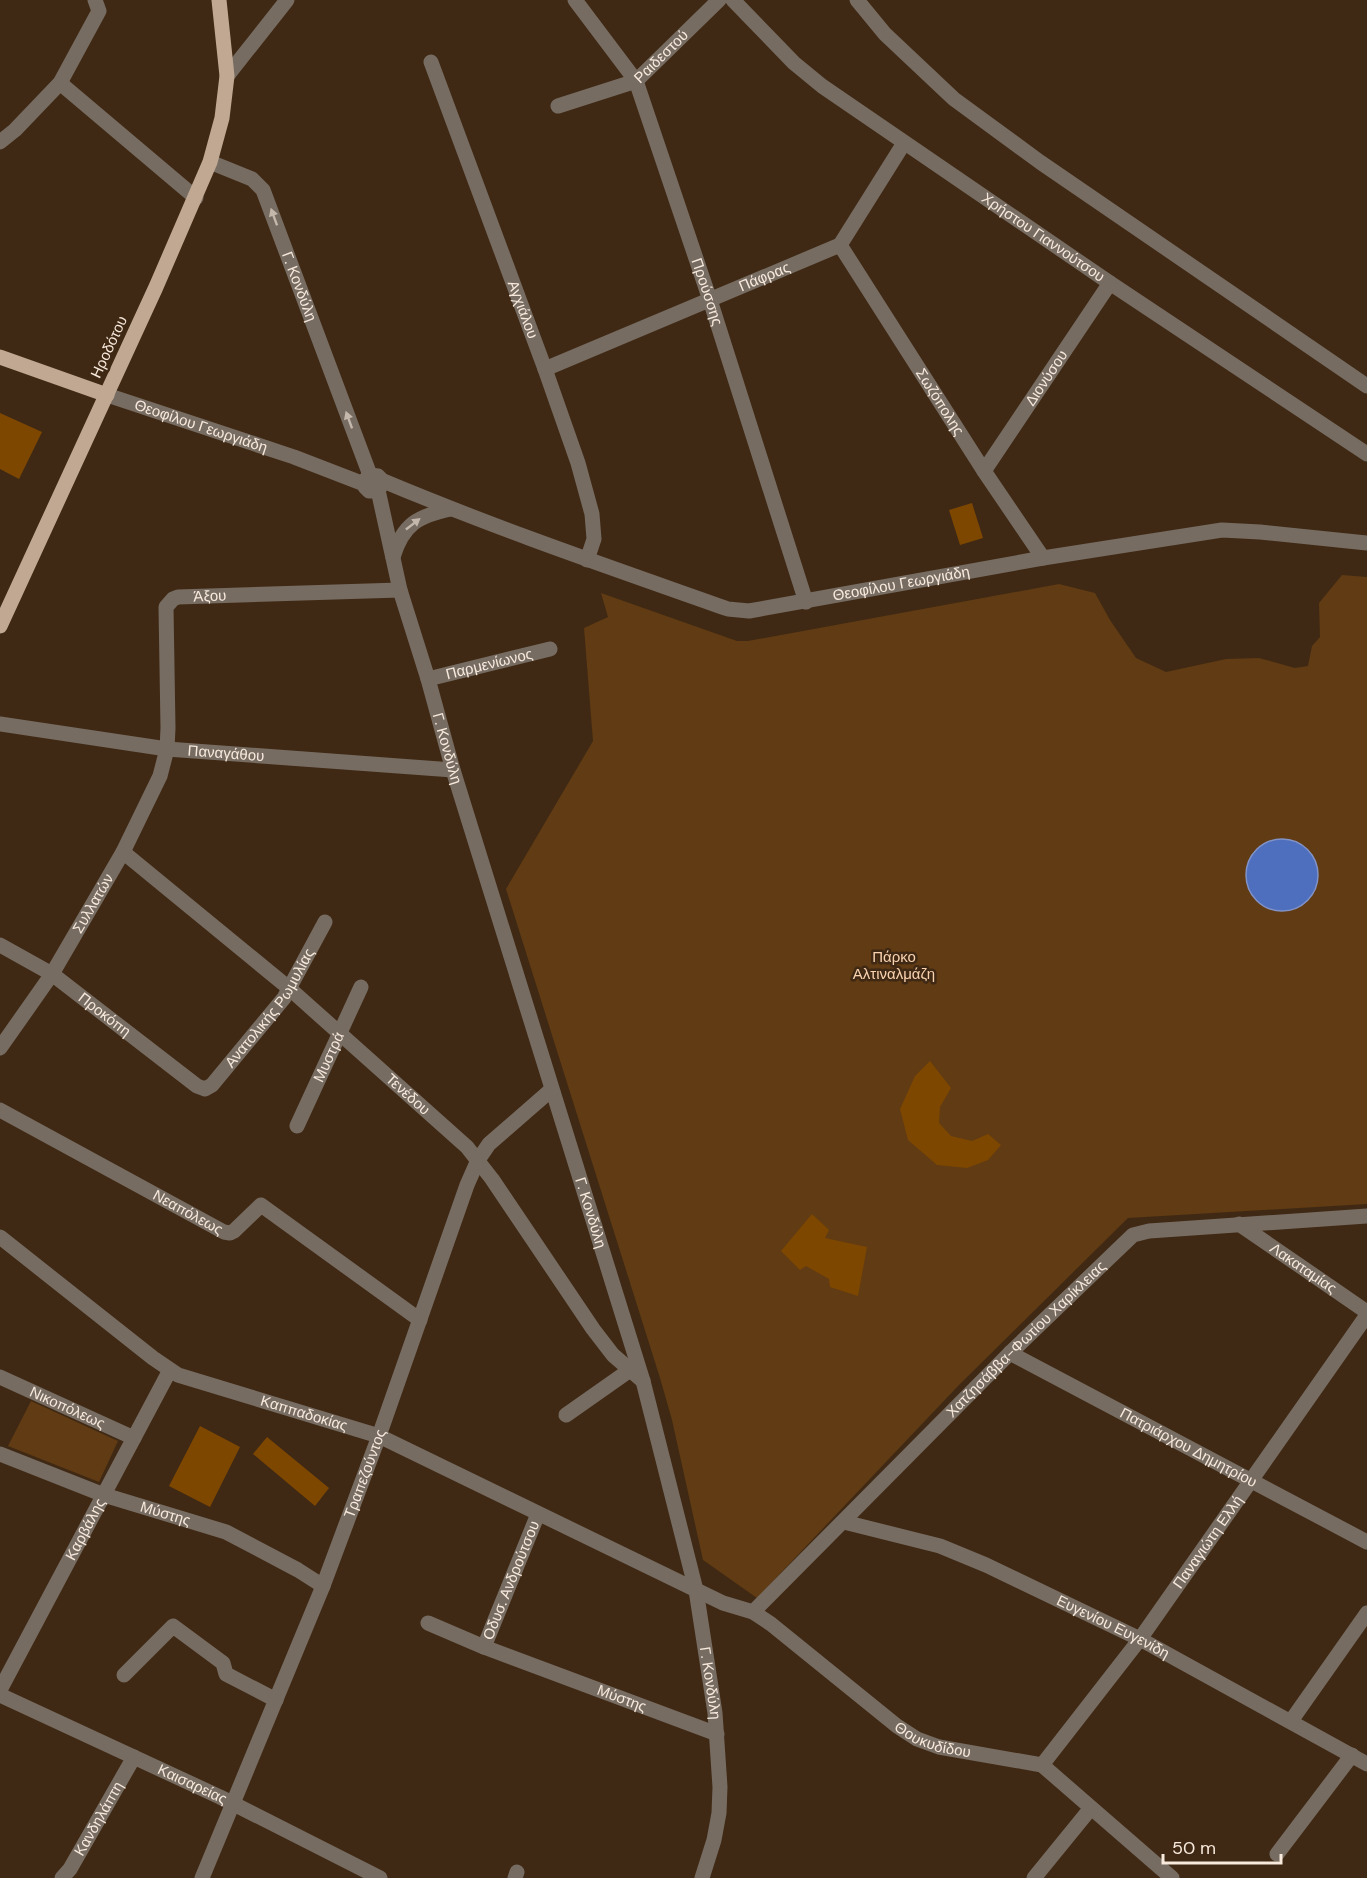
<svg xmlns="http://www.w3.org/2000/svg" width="1367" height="1878" font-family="'DM Sans',sans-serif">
	<rect width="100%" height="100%" fill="#3f2914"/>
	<!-- green -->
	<g fill="#603b13">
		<polygon points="1342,575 1367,577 1367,1204 1128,1218 958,1386 757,1598 703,1560 672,1420 660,1378 506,889 593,741 584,628 608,617 601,593 737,641 748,641 1059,584 1095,593 1110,620 1136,658 1166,672 1226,659 1259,658 1295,668 1308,666 1312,646 1320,637 1319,603"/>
		<polygon points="31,1401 118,1441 99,1482 8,1446"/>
	</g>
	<!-- water -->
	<circle fill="#4e6ebe" stroke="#8193c7" stroke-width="1.5" cx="1282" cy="875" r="36"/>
	<!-- building -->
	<g fill="#7e4700">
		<polygon points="0,413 42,432 19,479 0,469"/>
		<polygon points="972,503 983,538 960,545 949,510"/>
		<polygon points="930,1061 951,1088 940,1107 939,1123 951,1136 972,1141 988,1134 1001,1145 988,1160 967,1168 937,1165 908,1140 900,1109 915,1076"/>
		<polygon points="812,1214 829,1230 825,1238 867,1247 858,1296 830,1287 829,1279 806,1266 800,1270 781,1251"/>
		<polygon points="200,1426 240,1447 210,1507 169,1486"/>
		<polygon points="267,1437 329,1488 315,1506 253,1454"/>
	</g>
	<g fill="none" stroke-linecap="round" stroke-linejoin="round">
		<!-- minor -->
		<g stroke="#776c62" stroke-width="15">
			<path id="s1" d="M575 0 636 81 710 300 806 602"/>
			<path id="s2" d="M733 0 794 63 822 86 1110 283 1367 454"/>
			<polyline points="857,0 885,34 954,99 1040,162 1367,386"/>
			<path id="s3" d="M431 62 545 369 578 463 592 514 594 539 587 560"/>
			<polyline points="227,76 287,0"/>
			<polyline points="60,83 196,198"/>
			<path id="s4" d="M558 106 636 81 719 0"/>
			<polyline points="0,142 15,130 60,83 99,11 95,0"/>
			<path id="s5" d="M210 162 252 179 263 190 370 475"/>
			<path id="s6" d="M840 245 984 471 1043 558"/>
			<path id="s7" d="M545 369 840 245 904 143"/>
			<path id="s8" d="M107 395 294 457 364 484"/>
			<path id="s9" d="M984 471 1110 283"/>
			<path id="s10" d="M381 480C495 528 612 568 728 609L749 611 1043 558 1222 530 1260 532 1367 543"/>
			<path id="s11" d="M378 490 369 491 365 487 364 481 370 475 378 476C383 480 382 486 378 490L400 590 428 679 453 770 643 1381 696 1590 715 1713 720 1787 719 1813 714 1840 702 1878"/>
			<path d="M393 557C403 524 418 516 451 509"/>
			<path id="s12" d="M428 679 550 649"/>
			<path id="s13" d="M0 724 167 749 453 770"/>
			<path id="s14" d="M123 852 290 989 467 1147 492 1179 593 1329 613 1355 643 1381"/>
			<path id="s15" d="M0 945 52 974 197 1086 205 1089 212 1085 284 998 325 922"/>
			<path id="s16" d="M0 1048 52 974 123 852 160 776 167 749 168 728 166 607 173 599 178 597 400 590"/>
			<path id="s17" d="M0 1110 224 1232 230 1233 234 1231 261 1205 420 1320"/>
			<path id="s18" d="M297 1126 361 987"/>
			<path id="s19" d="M1239 1224 1367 1312"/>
			<path id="s20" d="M0 1237 153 1358 178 1375 379 1436 723 1603 753 1612 771 1624 897 1726 917 1739 939 1747 1042 1765 1172 1878"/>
			<path id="s21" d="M1010 1353 1367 1542"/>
			<path id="s22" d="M0 1377 134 1438"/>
			<polyline points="566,1415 630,1370"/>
			<path id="s23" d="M0 1454 104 1495 226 1532 298 1570 323 1586"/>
			<path id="s24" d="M844 1522 940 1546 986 1565 1140 1639 1367 1764"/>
			<path id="s25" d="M753 1612 1010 1353 1133 1235 1149 1231 1367 1216"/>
			<path id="s26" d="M428 1623 484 1647 717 1734"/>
			<path id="s27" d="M484 1647 538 1514"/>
			<polyline points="124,1675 173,1626 223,1663 226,1674 276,1700"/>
			<path id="s28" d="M0 1690 170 1370"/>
			<path id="s29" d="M0 1695 220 1797 380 1878"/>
			<polyline points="1291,1721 1367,1613"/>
			<path id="s30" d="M1042 1765 1140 1639 1367 1315"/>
			<polyline points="1277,1854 1352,1755"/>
			<path id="s31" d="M62 1878 70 1869 134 1757"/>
			<path id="s32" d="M202 1878 323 1586 379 1436 467 1185 478 1160 489 1144 551 1090"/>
			<polyline points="515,1878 517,1872"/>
			<polyline points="1034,1878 1091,1808"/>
		</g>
		<!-- major -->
		<g stroke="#c0a893" stroke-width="15">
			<polyline points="0,357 107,395"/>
			<polyline points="0,626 156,287 210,162 222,118 227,76 219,0"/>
		</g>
	</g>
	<!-- one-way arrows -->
	<defs><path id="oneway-solid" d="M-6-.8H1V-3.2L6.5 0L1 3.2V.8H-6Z" transform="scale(1.5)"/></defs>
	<g fill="#c4b7ab">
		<use href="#oneway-solid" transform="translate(274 217) rotate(-110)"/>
		<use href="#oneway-solid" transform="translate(349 420) rotate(-110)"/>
		<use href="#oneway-solid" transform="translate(413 524) rotate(-38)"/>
	</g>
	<g text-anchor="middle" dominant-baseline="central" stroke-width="5" stroke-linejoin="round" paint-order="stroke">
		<!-- street labels -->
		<g font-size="15" fill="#f7e9dc" stroke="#3f2914">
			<text stroke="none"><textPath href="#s4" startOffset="117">Ραιδεστού</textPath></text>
			<text stroke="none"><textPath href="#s2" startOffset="392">Χρήστου Γιαννούτσου</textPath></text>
			<text stroke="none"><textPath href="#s7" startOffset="238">Πάφρας</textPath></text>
			<text stroke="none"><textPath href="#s5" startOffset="164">Γ. Κονδύλη</textPath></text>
			<text stroke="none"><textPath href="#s1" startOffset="324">Προύσσης</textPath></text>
			<text stroke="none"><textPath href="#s3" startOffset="264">Αγχιάλου</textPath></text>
			<text transform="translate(109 347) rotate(-65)">Ηροδότου</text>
			<text stroke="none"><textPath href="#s9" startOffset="112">Διονύσου</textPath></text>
			<text stroke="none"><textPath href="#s6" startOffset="186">Σωζόπολης</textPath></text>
			<text stroke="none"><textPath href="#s8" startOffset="99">Θεοφίλου Γεωργιάδη</textPath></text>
			<text stroke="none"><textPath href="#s10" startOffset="546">Θεοφίλου Γεωργιάδη</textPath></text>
			<text stroke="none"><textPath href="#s16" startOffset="534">Άξου</textPath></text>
			<text stroke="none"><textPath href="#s12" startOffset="63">Παρμενίωνος</textPath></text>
			<text stroke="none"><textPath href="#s11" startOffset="321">Γ. Κονδύλη</textPath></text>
			<text stroke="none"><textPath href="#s13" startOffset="228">Παναγάθου</textPath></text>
			<text stroke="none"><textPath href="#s16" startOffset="172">Συλλατών</textPath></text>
			<text stroke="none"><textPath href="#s15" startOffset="356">Ανατολικής Ρωμυλίας</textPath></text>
			<text stroke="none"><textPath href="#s15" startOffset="126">Προκόπη</textPath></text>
			<text stroke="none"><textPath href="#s18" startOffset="76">Μυστρά</textPath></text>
			<text stroke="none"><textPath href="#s14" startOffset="374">Τενέδου</textPath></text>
			<text stroke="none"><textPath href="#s17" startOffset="214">Νεαπόλεως</textPath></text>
			<text stroke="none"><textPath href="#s11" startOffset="807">Γ. Κονδύλη</textPath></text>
			<text stroke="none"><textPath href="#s19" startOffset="78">Λακαταμίας</textPath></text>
			<text stroke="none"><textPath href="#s25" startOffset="386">Χατζησάββα-Φωτίου Χαρίκλειας</textPath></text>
			<text stroke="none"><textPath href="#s22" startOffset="74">Νικοπόλεως</textPath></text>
			<text stroke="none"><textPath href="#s20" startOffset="357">Καππαδοκίας</textPath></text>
			<text stroke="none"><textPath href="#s21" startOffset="202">Πατριάρχου Δημητρίου</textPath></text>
			<text stroke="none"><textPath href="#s32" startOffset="436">Τραπεζούντος</textPath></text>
			<text stroke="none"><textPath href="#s23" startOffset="176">Μύστης</textPath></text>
			<text stroke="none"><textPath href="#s28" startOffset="182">Καρβάλης</textPath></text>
			<text stroke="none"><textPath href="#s30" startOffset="278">Παναγιώτη Ελλή</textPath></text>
			<text stroke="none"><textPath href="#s27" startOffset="72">Οδυσ. Ανδρούτσου</textPath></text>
			<text stroke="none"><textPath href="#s24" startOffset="290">Ευγενίου Ευγενίδη</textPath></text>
			<text stroke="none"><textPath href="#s11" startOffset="1293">Γ. Κονδύλη</textPath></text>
			<text stroke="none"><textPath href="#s26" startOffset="208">Μύστης</textPath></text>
			<text stroke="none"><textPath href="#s20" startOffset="1072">Θουκυδίδου</textPath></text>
			<text stroke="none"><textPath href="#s29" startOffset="212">Καισαρείας</textPath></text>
			<text stroke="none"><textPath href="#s31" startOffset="70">Κανδηλάπτη</textPath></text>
		</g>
		<!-- park labels -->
		<g font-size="15" fill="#f9d2af" stroke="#3f2914">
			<text x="894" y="957">Πάρκο<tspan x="894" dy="17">Αλτιναλμάζη</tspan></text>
		</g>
	</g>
	<!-- scale -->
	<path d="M1163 1854v9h118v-9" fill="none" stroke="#f7e9dc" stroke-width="3"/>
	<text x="1172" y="1854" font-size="18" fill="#f7e9dc" stroke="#3f2914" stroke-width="4.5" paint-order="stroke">50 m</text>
</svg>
